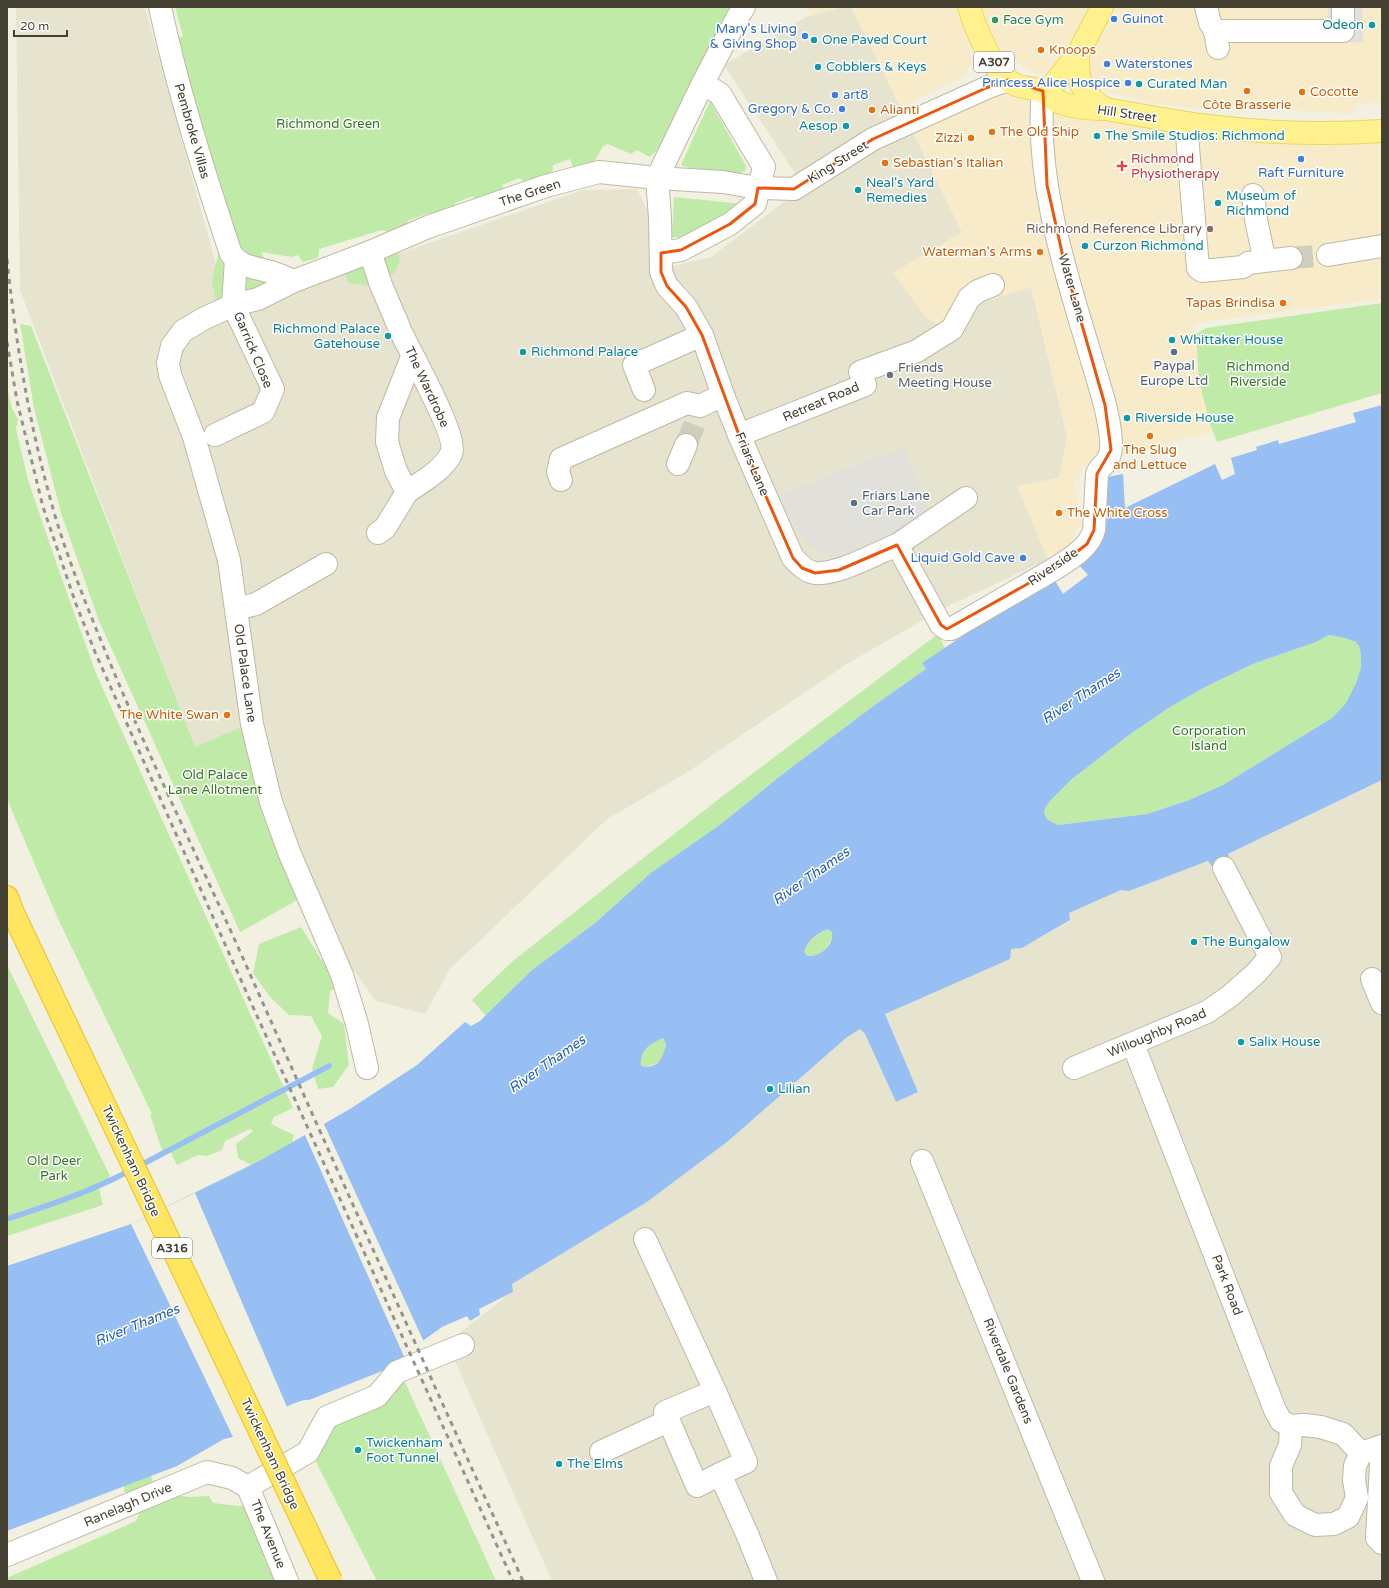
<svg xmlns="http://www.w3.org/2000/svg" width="1389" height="1588" font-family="'Varela Round',sans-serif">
	<rect width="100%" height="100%" fill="#f2f0e1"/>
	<!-- residential -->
	<g fill="#e6e3cf">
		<polygon points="16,7 145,7 217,268 275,296 583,190 637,189 656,228 656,270 711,257 804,187 724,65 806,17 842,7 851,7 962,232 893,273 974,305 1031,287 1067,436 1059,478 1017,486 1048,559 944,608 845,665 686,773 607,819 450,969 425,1014 376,1001 334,943 243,726 195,748 20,290"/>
		<polygon points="1382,780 1382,1581 552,1581 447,1343 512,1292 512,1284 647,1202 727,1142 846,1038 860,1029 865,1034 896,1102 918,1092 885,1014 927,995 1011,949 1022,948 1070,921 1069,913 1121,890 1129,891 1228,854"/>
	</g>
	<!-- commercial -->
	<g fill="#f7ebca">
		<polygon points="807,7 842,7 812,15"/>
		<polygon points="851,7 958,7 972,61 966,74 901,107"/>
		<polygon points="982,7 1087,7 1062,61 1049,72 1035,74 1001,50 986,23"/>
		<polygon points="1113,7 1382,7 1382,102 1356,104 1355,114 1214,106 1214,111 1151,103 1099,90 1089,70 1088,56 1103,23"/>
		<polygon points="997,96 1030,100 1089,113 1382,139 1382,299 1193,323 1214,431 1084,466 1079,478 1074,480 1082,518 1080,525 1070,544 1062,550 1048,559 1017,486 1059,478 1067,436 1031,287 974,305 956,333 927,319 893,273 962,232 913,133 967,103"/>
	</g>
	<!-- green -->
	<g fill="#c0eaa7">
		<polygon points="175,7 741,7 682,102 658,149 650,157 637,150 631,154 608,144 602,147 600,152 590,168 574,170 570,159 553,165 552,177 525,185 522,180 519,178 502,185 505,190 475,201 473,196 455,203 456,209 446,214 427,214 409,220 400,232 392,233 382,230 319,249 318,258 303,262 298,255 292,257 261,252 264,258 271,283 216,303 212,281 220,246 174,39 183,36"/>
		<polygon points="710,101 746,166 745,171 740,173 691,168 681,165"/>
		<polygon points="674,197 743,204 693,234 681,238 672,237"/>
		<polygon points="396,243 400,261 394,273 371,286 348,283 344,267"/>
		<polygon points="1382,303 1382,393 1217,442 1210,424 1199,380 1196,334 1206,328"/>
		<polygon points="20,324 31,326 195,747 243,726 299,899 240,932 99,621 61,513 34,408"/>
		<polygon points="7,387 12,408 18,419 16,429 28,480 57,565 97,676 293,1108 274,1117 271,1124 294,1135 287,1164 261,1170 238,1158 236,1144 253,1131 250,1129 225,1141 222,1150 207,1156 198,1155 177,1165 170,1151 162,1150 150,1115 152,1114 58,919 7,799"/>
		<polygon points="938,634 945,648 922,663 926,669 876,704 784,773 721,824 652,872 595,923 532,970 486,1016 472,1000 513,961 619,877 724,795"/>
		<polygon points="1329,635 1345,638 1356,642 1359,646 1361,656 1361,667 1356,683 1346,703 1332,718 1223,785 1189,800 1147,814 1058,825 1048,820 1044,814 1045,808 1051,800 1072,779 1129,735 1170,707 1209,685 1253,664 1316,642"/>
		<polygon points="301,927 326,967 335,989 330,991 328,1013 344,1024 349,1065 333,1087 318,1089 312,1069 322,1036 311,1016 289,1015 270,997 253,973 259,944"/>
		<path d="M828 929 832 932 833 936C827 948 822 956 808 956L804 952C809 939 816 935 828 929Z"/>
		<polygon points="7,965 110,1176 99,1189 103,1205 7,1236"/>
		<path d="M663 1038C671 1055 658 1068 641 1066 638 1050 650 1044 663 1038Z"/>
		<polygon points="405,1382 496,1581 377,1581 314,1458 337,1424 356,1416"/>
		<polygon points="126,1464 147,1464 156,1492 189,1497 209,1496 213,1503 239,1506 264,1506 277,1524 294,1581 7,1581 7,1578 136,1521 141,1510 137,1502 124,1491"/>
	</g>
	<!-- parking -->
	<g fill="#e2e0db">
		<polygon points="1328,7 1362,7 1363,42 1328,43"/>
		<polygon points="905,449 928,511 901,532 836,559 818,552 807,544 790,519 781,495 866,461"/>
	</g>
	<!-- water -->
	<path fill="#98bff4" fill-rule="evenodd" d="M1382 405V780L1228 854 1231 864 1216 871 1208 861 1129 891 1121 890 1069 913 1070 920 1022 948 1011 949 1010 959 885 1014 918 1092 896 1102 865 1034 860 1029 846 1038 727 1142 647 1202 512 1284 513 1292 479 1309 480 1315 470 1321 467 1316 442 1327 410 1350V1360L309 1400C298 1397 246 1429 233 1437L224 1439 177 1466 7 1531V1266L131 1224 263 1159 350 1109 417 1065 465 1022 471 1026 480 1021 532 970 595 923 652 872 721 824 784 773 876 704 926 669 922 663 1000 611 1101 540 1106 530 1108 477 1123 474 1125 508 1215 464 1222 480 1235 474 1231 458 1257 450 1256 447 1278 440 1279 444 1356 422 1353 413ZM1329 635 1345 638 1356 642 1359 646 1361 656V667L1356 683 1346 703 1332 718 1223 785 1189 800 1147 814 1058 825 1048 820 1044 814 1045 808 1051 800 1072 779 1129 735 1170 707 1209 685 1253 664 1316 642ZM828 929 832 932C834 946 820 956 808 956L804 952C809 939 815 935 828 929ZM663 1038 666 1045C662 1060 658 1069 641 1066 639 1050 650 1044 663 1038Z"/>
	<!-- pier -->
	<g fill="#f2f0e1">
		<polygon points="1077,563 1088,575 1063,594 1054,579"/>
		<polygon points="323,1122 424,1342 412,1351 412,1360 407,1363 304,1133"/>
		<polygon points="195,1193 287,1407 233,1437 131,1224"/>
	</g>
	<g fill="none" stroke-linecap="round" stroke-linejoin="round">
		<!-- stream -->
		<g stroke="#98bff4" stroke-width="5.5">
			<polyline points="139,1166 329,1066"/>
			<path d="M7 1219C50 1205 92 1191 131 1170"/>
		</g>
		<!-- minor-tunnel -->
		<g stroke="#cfcdbe" stroke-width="22" stroke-dasharray="22 11" stroke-linecap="butt">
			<polyline points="1291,258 1328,255"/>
			<polyline points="686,445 697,418"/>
		</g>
		<defs>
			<g id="minor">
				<path d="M160 7C178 91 204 173 231 254 241 267 253 267 267 271 277 273 286 278 294 281L370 252 428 227 546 186 599 172 657 178 723 182 758 188 794 189 873 139 986 88 1008 80"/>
				<polyline points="1206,7 1210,23 1215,31 1218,48"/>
				<polyline points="1215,31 1343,31 1343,7"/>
				<polyline points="1186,123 1198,268 1202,271 1243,267 1248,263 1291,258"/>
				<path d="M657 178 660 218 661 272 667 286 686 307 702 335 723 395 739 435 793 558C799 564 806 572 815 573 838 575 875 554 897 545L941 625 947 629H951L1056 568C1070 559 1090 547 1094 530L1097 474C1099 467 1105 465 1108 459 1115 448 1108 418 1105 405 1078 306 1033 195 1043 91"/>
				<polyline points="657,178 703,83 736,20 744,7"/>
				<polyline points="1253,195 1256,220 1264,257"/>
				<polyline points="370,252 381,285 399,327"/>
				<polyline points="661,253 681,250 730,224 755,204 764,167 720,94 703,83"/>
				<polyline points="1328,255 1382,246"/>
				<polyline points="236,260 233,305 203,319 183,331 172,346 168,363 170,375 194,437 229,560 252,724 271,802 289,852 342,975 357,1024 367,1068"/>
				<path d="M402 334C411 354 459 438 451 454 442 471 423 481 407 492"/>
				<polyline points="644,390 634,365 702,335"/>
				<polyline points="215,435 263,412 273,389 233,305 258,299 294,281"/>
				<polyline points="739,435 865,385 860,372 917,351 952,329 969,298 978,291 993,285"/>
				<polyline points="678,464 686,445"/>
				<polyline points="561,480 558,472 561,459 687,403 700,406 723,395"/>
				<polyline points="378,533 385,528 407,492 396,471 387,442 388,418 412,357"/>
				<polyline points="897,545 966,498"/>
				<polyline points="237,609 256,604 326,564"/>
				<polyline points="1372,979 1382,1003"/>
				<polyline points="1133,1044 1275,1410 1281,1421 1291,1426 1304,1425 1321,1427 1343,1434 1361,1453 1382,1446"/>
				<polyline points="1074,1068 1207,1012 1230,996 1256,973 1270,957 1224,868"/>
				<polyline points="922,1161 1093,1581"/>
				<polyline points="645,1239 715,1391 746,1462 720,1474 748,1536 766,1581"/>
				<polyline points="715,1391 665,1412 697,1486 720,1474"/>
				<polyline points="1291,1426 1290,1445 1281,1466 1281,1493 1295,1515 1315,1525 1334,1524 1348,1517 1357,1498 1354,1480 1355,1466 1361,1453"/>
				<polyline points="1380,1447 1381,1464 1377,1538 1382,1543"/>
				<polyline points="601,1452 668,1421"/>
				<polyline points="248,1487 308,1452 327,1417 377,1396 397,1372 463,1345"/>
				<polyline points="248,1487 287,1581"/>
				<polyline points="7,1555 207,1472 232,1478 248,1487"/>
			</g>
			<g id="major">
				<path d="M969 7C975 28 993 71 1012 83 1022 89 1032 87 1042 91 1048 93 1051 99 1057 101 1072 108 1089 109 1105 109 1142 115 1179 123 1217 127 1271 133 1327 135 1382 131"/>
				<path d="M1078 54C1077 82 1081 93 1105 109"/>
				<polyline points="1043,91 1052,86 1078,54 1102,7"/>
			</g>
			<polyline id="highway" points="7,897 14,915"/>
		</defs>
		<!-- minor casing -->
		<use href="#minor" stroke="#beb9a4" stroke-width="24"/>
		<!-- major casing -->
		<use href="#major" stroke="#ead857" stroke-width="24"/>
		<!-- highway casing -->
		<use href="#highway" stroke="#e7c127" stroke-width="24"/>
		<!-- minor -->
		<use href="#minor" stroke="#fff" stroke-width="22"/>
		<!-- major -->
		<use href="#major" stroke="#fff28e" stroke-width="22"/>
		<!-- highway -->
		<use href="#highway" stroke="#ffe560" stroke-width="22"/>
		<!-- rail -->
		<g stroke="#939393" stroke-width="3" stroke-dasharray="5 5" stroke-linecap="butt">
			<path d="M7 259C16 347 31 434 56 519 70 565 88 609 106 653 147 753 194 849 238 947 332 1159 427 1370 523 1581"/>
			<polyline points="7,342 17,401 43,507 76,604 95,652 253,1007 513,1581"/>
		</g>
		<defs>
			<polyline id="highway-bridge" points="14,915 331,1581"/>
		</defs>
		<!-- highway-bridge casing -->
		<use href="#highway-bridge" stroke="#e7c127" stroke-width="24" stroke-linecap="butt"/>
		<!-- highway-bridge -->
		<use href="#highway-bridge" stroke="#ffe560" stroke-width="22"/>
	</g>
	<!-- marked area -->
	<path fill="none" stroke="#ec5710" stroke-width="3" stroke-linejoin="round" d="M1008 80 1043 91 1047 185 1065 266 1105 405 1111 450 1097 474 1094 530 1087 544 1056 568 947 629 941 625 897 545 839 570 815 573 802 568 793 558 739 435 702 335 686 307 667 286 661 272V253L681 250 730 224 755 204 758 188 794 189 873 139 986 88Z"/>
	<!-- markers -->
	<g fill="#3f7fe0" stroke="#fff" stroke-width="1.5">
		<circle cx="1114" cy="19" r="4"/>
		<circle cx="805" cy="36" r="4"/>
		<circle cx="1107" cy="64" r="4"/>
		<circle cx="1128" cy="83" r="4"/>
		<circle cx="835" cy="95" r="4"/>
		<circle cx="842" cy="109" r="4"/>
		<circle cx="1301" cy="159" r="4"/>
		<circle cx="1023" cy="558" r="4"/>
	</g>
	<circle fill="#2e9e5b" stroke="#fff" stroke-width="1.5" cx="995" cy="20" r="4"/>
	<g fill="#0f9aa8" stroke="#fff" stroke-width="1.5">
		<circle cx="1372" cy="25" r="4"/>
		<circle cx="814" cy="40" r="4"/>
		<circle cx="818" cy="67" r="4"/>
		<circle cx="1139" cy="84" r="4"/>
		<circle cx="846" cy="126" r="4"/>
		<circle cx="1097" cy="136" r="4"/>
		<circle cx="858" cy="190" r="4"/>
		<circle cx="1218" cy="203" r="4"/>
		<circle cx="1085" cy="246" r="4"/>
		<circle cx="388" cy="336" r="4"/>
		<circle cx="1172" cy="340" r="4"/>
		<circle cx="523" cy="352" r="4"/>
		<circle cx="1127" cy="418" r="4"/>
		<circle cx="1194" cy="942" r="4"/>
		<circle cx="1241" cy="1042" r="4"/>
		<circle cx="770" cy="1089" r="4"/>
		<circle cx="358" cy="1450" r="4"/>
		<circle cx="559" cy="1464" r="4"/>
	</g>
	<g fill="#e8710a" stroke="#fff" stroke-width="1.5">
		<circle cx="1041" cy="50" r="4"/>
		<circle cx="1247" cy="91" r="4"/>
		<circle cx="1302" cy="92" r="4"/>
		<circle cx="872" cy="110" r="4"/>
		<circle cx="992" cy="132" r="4"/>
		<circle cx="971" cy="138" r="4"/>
		<circle cx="885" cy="163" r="4"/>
		<circle cx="1040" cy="252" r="4"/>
		<circle cx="1283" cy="303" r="4"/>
		<circle cx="1150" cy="436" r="4"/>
		<circle cx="1059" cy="513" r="4"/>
		<circle cx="227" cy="715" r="4"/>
	</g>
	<path fill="#e0444e" stroke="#fff" stroke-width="1.5" d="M1120 160h4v4h4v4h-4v4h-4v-4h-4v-4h4z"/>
	<circle fill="#8d6e63" stroke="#fff" stroke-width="1.5" cx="1210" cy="229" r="4"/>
	<g fill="#5c6f8a" stroke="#fff" stroke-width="1.5">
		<circle cx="1174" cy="352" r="4"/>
		<circle cx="854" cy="503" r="4"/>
	</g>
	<circle fill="#6b7280" stroke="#fff" stroke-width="1.5" cx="890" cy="375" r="4"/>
	<g text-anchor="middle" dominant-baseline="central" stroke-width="3" stroke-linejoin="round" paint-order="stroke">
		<!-- shield labels -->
		<g fill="#fff" stroke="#7c7970" stroke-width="1">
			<rect x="974" y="52" width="40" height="20" rx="3"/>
			<rect x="152" y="1238" width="40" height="20" rx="3"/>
		</g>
		<g font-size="12" font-weight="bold" fill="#444032">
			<text x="994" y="62">A307</text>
			<text x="172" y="1248">A316</text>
		</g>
		<!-- shop labels -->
		<g font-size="13" fill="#366cbe" stroke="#fff" text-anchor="end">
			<text x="1122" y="19" text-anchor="start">Guinot</text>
			<text x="797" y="29">Mary's Living<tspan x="797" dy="15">&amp; Giving Shop</tspan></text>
			<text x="1115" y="64" text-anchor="start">Waterstones</text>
			<text x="1120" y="83">Princess Alice Hospice</text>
			<text x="843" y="95" text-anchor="start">art8</text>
			<text x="834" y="109">Gregory &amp; Co.</text>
			<text x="1301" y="173" text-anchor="middle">Raft Furniture</text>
			<text x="1015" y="558">Liquid Gold Cave</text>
		</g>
		<!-- leisure labels -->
		<g font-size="13" fill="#27864d" stroke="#fff" text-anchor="start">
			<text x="1003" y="20">Face Gym</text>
		</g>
		<!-- culture labels -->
		<g font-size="13" fill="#0d838f" stroke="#fff" text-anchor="start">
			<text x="1364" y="25" text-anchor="end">Odeon</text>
			<text x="822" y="40">One Paved Court</text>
			<text x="826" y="67">Cobblers &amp; Keys</text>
			<text x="1147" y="84">Curated Man</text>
			<text x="838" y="126" text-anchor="end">Aesop</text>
			<text x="1105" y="136">The Smile Studios: Richmond</text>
			<text x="866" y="183">Neal's Yard<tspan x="866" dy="15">Remedies</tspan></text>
			<text x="1226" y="196">Museum of<tspan x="1226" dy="15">Richmond</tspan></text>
			<text x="1093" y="246">Curzon Richmond</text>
			<text x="380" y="329" text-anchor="end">Richmond Palace<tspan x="380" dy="15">Gatehouse</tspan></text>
			<text x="1180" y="340">Whittaker House</text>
			<text x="531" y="352">Richmond Palace</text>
			<text x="1135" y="418">Riverside House</text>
			<text x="1202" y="942">The Bungalow</text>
			<text x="1249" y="1042">Salix House</text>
			<text x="778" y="1089">Lilian</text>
			<text x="366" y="1443">Twickenham<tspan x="366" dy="15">Foot Tunnel</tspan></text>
			<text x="567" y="1464">The Elms</text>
		</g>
		<!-- food labels -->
		<g font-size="13" fill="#c56008" stroke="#fff" text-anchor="start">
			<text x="1049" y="50">Knoops</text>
			<text x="1310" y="92">Cocotte</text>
			<text x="1247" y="105" text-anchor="middle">Côte Brasserie</text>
			<text x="880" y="110">Alianti</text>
			<text x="1000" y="132">The Old Ship</text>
			<text x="963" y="138" text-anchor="end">Zizzi</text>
			<text x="893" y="163">Sebastian's Italian</text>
			<text x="1032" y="252" text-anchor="end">Waterman's Arms</text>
			<text x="1275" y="303" text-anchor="end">Tapas Brindisa</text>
			<text x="1150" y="450" text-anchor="middle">The Slug<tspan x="1150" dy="15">and Lettuce</tspan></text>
			<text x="1067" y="513">The White Cross</text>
			<text x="219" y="715" text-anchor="end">The White Swan</text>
		</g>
		<!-- street labels -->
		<g font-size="13" fill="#444032" stroke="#fff">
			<text transform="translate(1127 114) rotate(8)">Hill Street</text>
			<text transform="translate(192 131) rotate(74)">Pembroke Villas</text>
			<text transform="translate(838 162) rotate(-32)">King Street</text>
			<text transform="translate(530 193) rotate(-18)">The Green</text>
			<text transform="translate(1072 288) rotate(74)">Water Lane</text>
			<text transform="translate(253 350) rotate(67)">Garrick Close</text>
			<text transform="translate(427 387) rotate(65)">The Wardrobe</text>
			<text transform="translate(821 402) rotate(-23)">Retreat Road</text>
			<text transform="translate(752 464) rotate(67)">Friars Lane</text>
			<text transform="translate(1053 567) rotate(-34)">Riverside</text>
			<text transform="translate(245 673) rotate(82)">Old Palace Lane</text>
			<text transform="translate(1157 1033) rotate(-23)">Willoughby Road</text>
			<text transform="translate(131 1161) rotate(65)">Twickenham Bridge</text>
			<text transform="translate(1227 1285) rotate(69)">Park Road</text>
			<text transform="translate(1008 1371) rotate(68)">Riverdale Gardens</text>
			<text transform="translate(270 1454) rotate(65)">Twickenham Bridge</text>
			<text transform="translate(128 1505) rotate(-23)">Ranelagh Drive</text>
			<text transform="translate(268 1534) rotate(68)">The Avenue</text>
		</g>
		<!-- park labels -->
		<g font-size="13" fill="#347823" stroke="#fff">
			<text x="328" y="124">Richmond Green</text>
			<text x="1258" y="367">Richmond<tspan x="1258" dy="15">Riverside</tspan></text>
			<text x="1209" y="731">Corporation<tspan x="1209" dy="15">Island</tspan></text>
			<text x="215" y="775">Old Palace<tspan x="215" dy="15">Lane Allotment</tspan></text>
			<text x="54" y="1161">Old Deer<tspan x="54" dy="15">Park</tspan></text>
		</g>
		<!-- health labels -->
		<g font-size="13" fill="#be3a42" stroke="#fff" text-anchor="start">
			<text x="1131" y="159">Richmond<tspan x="1131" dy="15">Physiotherapy</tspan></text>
		</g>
		<!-- education labels -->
		<g font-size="13" fill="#785e54" stroke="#fff" text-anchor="end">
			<text x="1202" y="229">Richmond Reference Library</text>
		</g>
		<!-- service labels -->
		<g font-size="13" fill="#4e5e75" stroke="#fff">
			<text x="1174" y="366">Paypal<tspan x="1174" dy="15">Europe Ltd</tspan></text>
			<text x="862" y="496" text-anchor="start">Friars Lane<tspan x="862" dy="15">Car Park</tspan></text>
		</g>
		<!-- worship labels -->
		<g font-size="13" fill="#5b616d" stroke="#fff" text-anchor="start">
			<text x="898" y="368">Friends<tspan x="898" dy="15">Meeting House</tspan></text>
		</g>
		<!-- water labels -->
		<g font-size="14" font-style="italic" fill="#2660b5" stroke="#fff">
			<text transform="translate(1081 696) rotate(-33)">River Thames</text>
			<text transform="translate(811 876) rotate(-35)">River Thames</text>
			<text transform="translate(547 1064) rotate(-35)">River Thames</text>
			<text transform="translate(137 1325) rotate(-22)">River Thames</text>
		</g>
	</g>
	<!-- border -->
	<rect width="1389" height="1588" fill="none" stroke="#444032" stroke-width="16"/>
	<!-- scale -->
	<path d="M14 30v6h53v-6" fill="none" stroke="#444032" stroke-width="2"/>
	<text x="20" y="30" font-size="12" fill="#444032" stroke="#ffffff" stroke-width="3" paint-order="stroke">20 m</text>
</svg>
